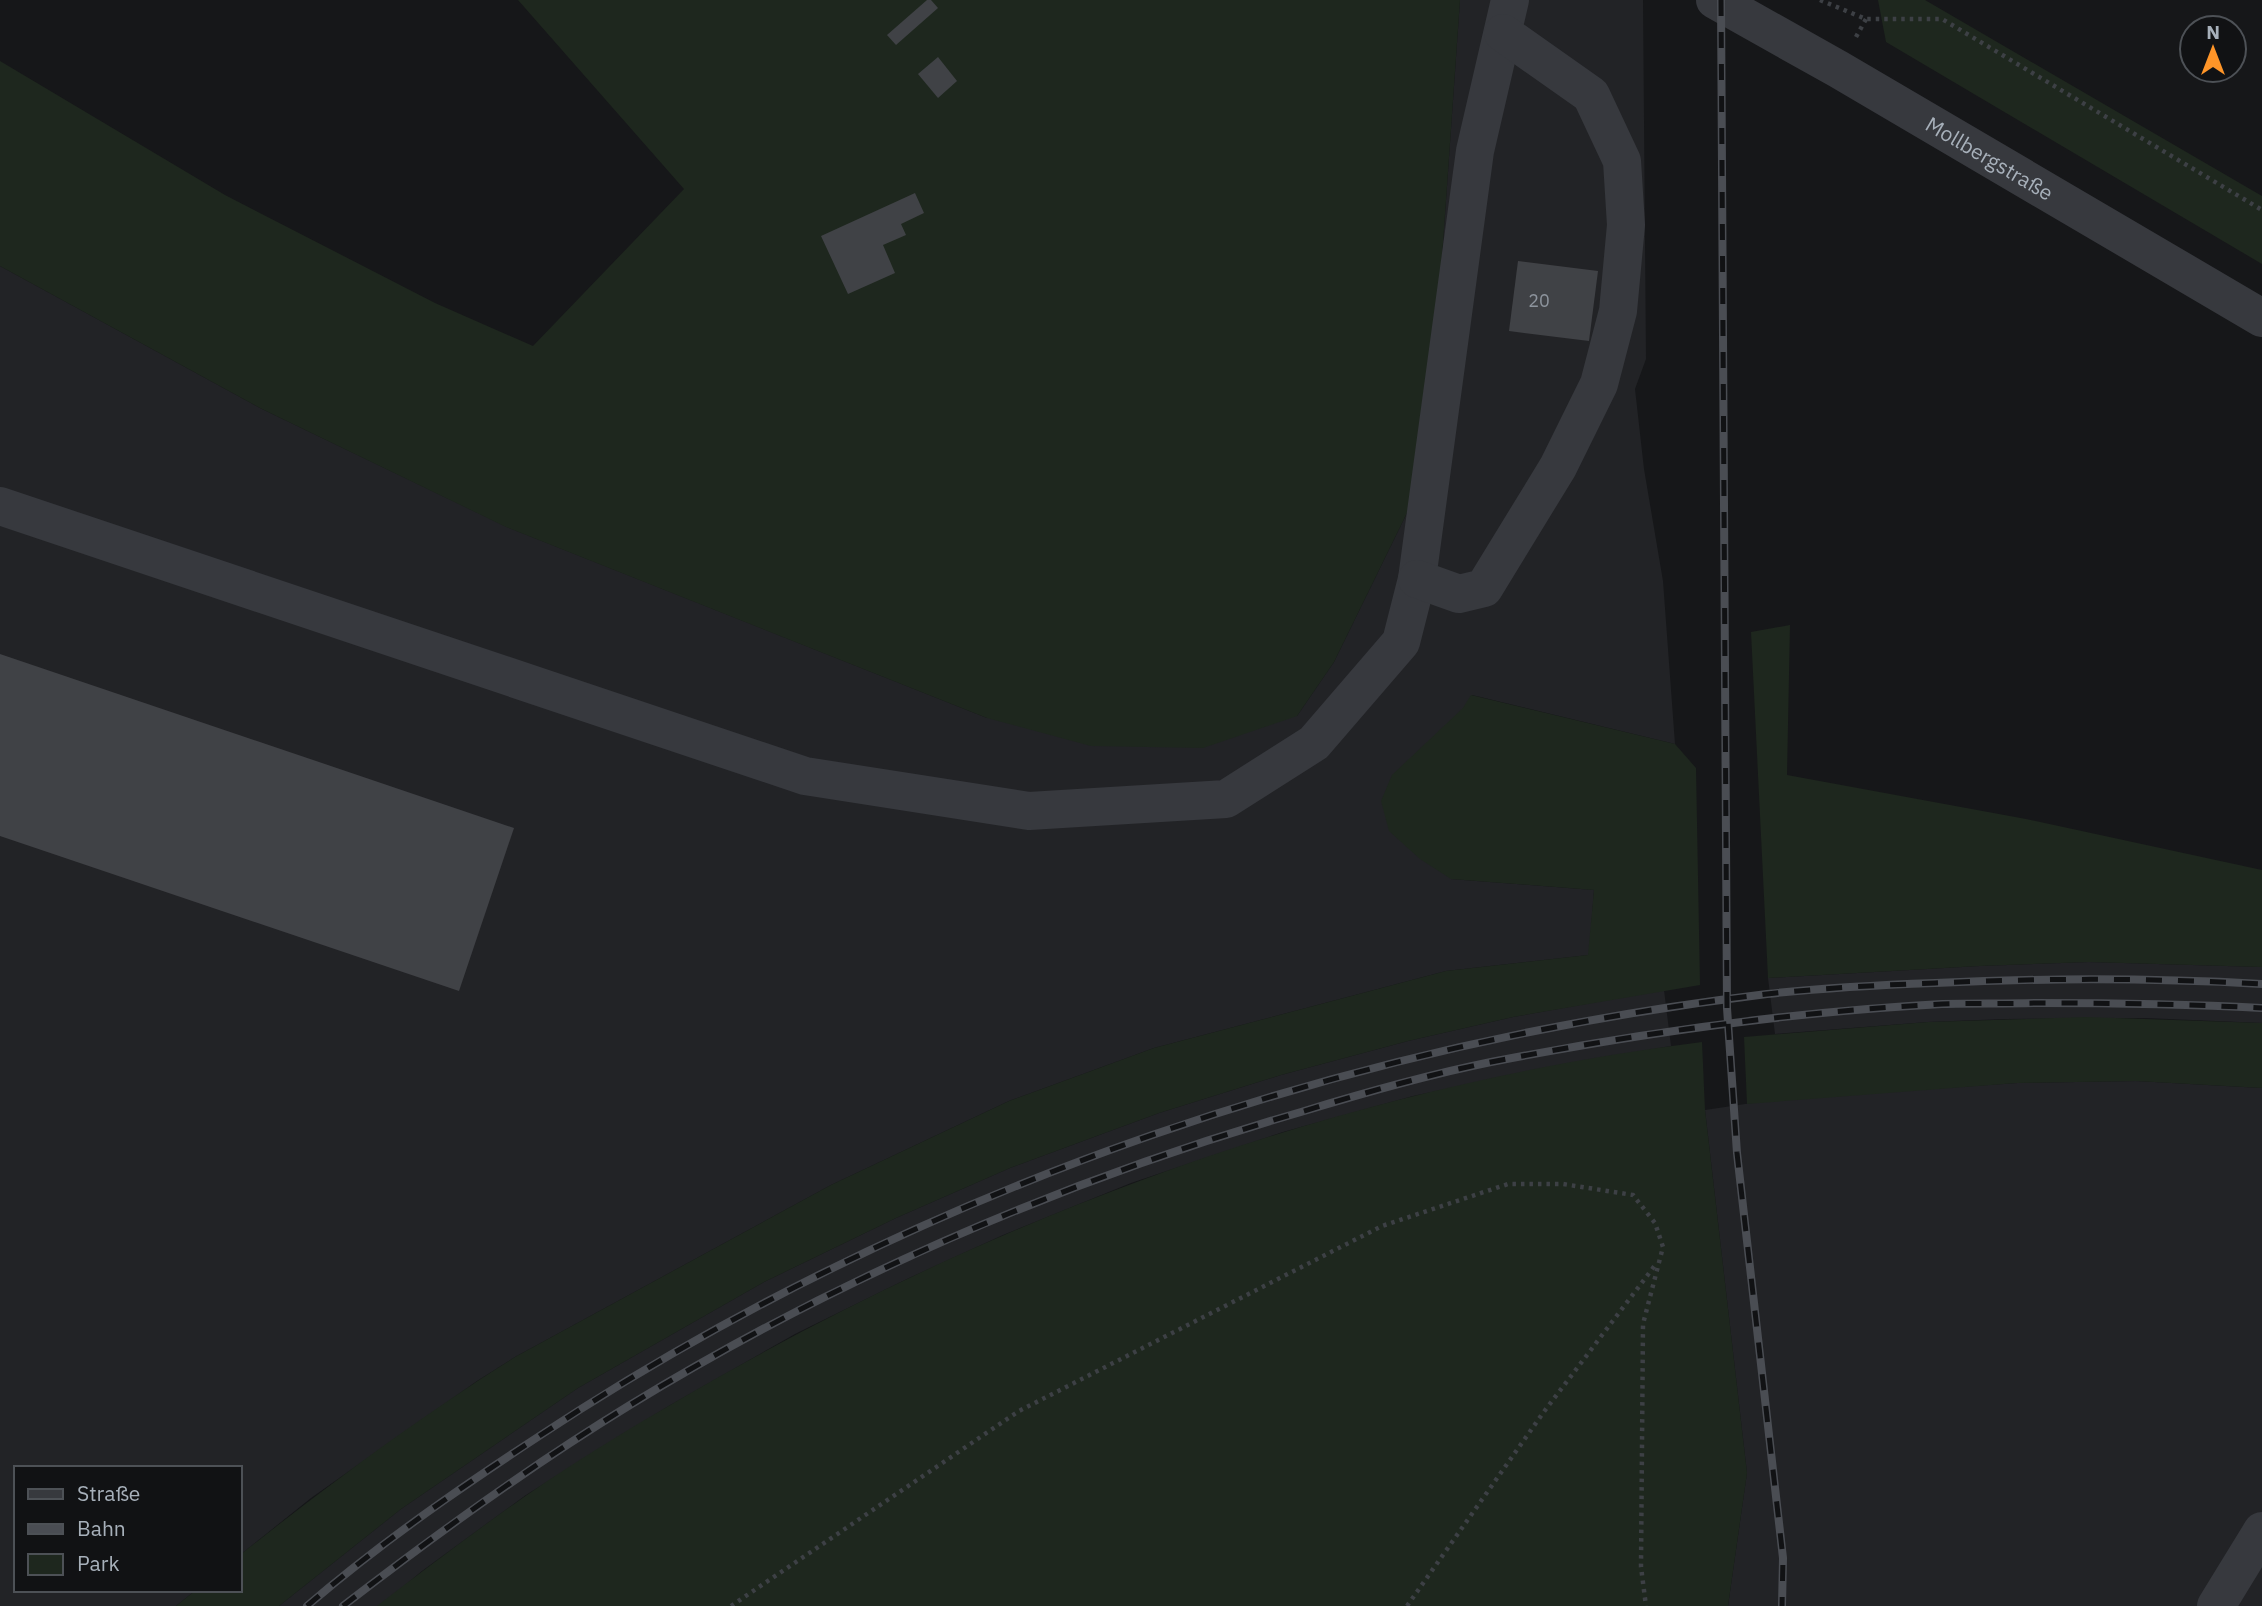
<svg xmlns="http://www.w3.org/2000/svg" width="2262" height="1606" font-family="'IBM Plex Sans',sans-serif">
	<rect width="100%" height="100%" fill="#161719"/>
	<!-- built -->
	<g fill="#222326">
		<polygon points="1460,0 1643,0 1646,359 1635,389 1644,469 1663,581 1675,744 1472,695 1464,708 1451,879 1594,890 1589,955 1446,971 1154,1048 1009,1101 831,1185 515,1357 477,1381 311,1498 240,1555 240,1468 16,1468 16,1590 196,1590 176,1606 0,1606 0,266 262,409 507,527 987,718 1297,716 1334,662 1427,472"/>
		<polygon points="2089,962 2262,967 2262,1023 2145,1018 2005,1019 1928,1022 1775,1034 1768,978 1979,966"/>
		<polygon points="1664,990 1671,1046 1546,1068 1413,1096 1283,1132 1131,1183 1003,1235 907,1279 795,1334 667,1407 526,1495 422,1571 380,1606 279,1606 401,1509 578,1388 764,1282 896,1218 1010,1168 1159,1113 1281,1075 1408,1041 1513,1017"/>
		<polygon points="2136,1081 2262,1088 2262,1606 1728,1606 1747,1473 1705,1110 1772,1100 2017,1083"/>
	</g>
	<!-- green -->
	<g fill="#1e271e">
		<polygon points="518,0 1460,0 1427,472 1334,662 1297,716 1203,748 1091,746 987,718 506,527 262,409 0,266 0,61 225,195 435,303 533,346 684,189"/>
		<polygon points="1878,0 1925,0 2262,196 2262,264 1886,42"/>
		<polygon points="1790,625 1787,775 2026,819 2262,870 2262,967 2089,962 1979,966 1768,978 1751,632"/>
		<path d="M1471 695 1675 744 1696 768 1700 985 1513 1017 1408 1041 1281 1075 1159 1113 1010 1168 896 1218 764 1282 578 1388 401 1509 279 1606H176L196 1590H240V1555C328 1485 419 1417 515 1357L831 1185 1009 1101 1154 1048 1446 971 1588 955 1594 890 1451 879 1420 859 1389 831 1381 801 1392 775 1463 708Z"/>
		<polygon points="2086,1017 2262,1023 2262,1088 2136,1081 2017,1083 1747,1104 1744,1037 1928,1022"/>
		<path d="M1702 1042 1705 1110 1747 1473 1728 1606H377C425 1569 474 1532 524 1497 586 1454 652 1415 717 1378 1020 1206 1356 1085 1702 1042Z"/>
	</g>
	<!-- building -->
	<g fill="#404246">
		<polygon points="927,0 931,0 938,8 896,45 887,35"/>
		<polygon points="938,57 957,81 938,98 918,74"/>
		<polygon points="915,193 924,213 901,224 906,235 883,245 895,273 848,294 821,236"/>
		<polygon points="1518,261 1598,271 1589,341 1509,331"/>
		<polygon points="0,654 514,828 459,991 0,836"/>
	</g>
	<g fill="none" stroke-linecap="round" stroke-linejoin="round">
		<!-- path -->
		<g stroke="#3d4045" stroke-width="4.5" stroke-dasharray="3.5 5" stroke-linecap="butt">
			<polyline points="1820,0 1866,19 1942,19 2262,210"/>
			<polyline points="1856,37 1866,19"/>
			<polyline points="731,1606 1019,1411 1382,1226 1508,1184 1563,1184 1633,1195 1655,1223 1663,1247 1643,1324 1641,1567 1646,1606"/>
			<polyline points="1407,1606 1543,1413 1656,1264"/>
		</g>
		<!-- minor -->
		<g stroke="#37393e" stroke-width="38">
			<path id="s1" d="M1715 0 1838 69 2262 318"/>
			<polyline points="0,506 805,776 1029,811 1226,799 1314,743 1401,642 1417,579 1475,151 1510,0"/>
			<polyline points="1417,579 1459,594 1484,588 1558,467 1599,384 1618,311 1626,225 1622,161 1591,95 1503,33"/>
			<polyline points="2216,1606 2262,1531"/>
		</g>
		<defs>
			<g id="rail">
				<polyline points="1721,0 1727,1008 1737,1153 1783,1558 1782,1606"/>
				<path d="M307 1606C392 1533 486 1470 581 1409 938 1183 1348 1044 1767 994 1822 988 1879 985 1935 983 2044 978 2153 978 2262 984"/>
				<path d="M343 1606C435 1535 530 1466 630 1405 839 1277 1066 1180 1301 1112 1363 1093 1427 1075 1491 1062 1640 1033 1790 1012 1942 1004 1973 1003 2004 1004 2035 1003 2111 1003 2186 1004 2262 1008"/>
			</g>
		</defs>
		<!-- rail casing -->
		<use href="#rail" stroke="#4a4d53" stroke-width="8"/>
		<!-- rail -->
		<use href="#rail" stroke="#111214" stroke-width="5" stroke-dasharray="16" stroke-linecap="butt"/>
	</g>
	<g text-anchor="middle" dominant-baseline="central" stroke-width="6" stroke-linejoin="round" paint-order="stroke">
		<!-- number labels -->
		<g font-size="18" fill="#8d949d">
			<text x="1539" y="300">20</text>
		</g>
		<!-- street labels -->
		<g font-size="21" fill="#a7b0ba" stroke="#111214">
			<text stroke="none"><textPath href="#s1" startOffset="317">Mollbergstraße</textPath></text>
		</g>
	</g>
	<!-- legend -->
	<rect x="14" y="1466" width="228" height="126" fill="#111214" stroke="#4d5156" stroke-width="2"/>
	<rect x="28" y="1489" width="35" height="10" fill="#37393e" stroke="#4d5156" stroke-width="2"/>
	<text x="77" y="1501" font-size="21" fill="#a7b0ba">Straße</text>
	<rect x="28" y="1524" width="35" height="10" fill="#4a4d53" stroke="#4d5156" stroke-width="2"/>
	<text x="77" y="1536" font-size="21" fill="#a7b0ba">Bahn</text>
	<rect x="28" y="1554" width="35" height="21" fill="#1e271e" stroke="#4d5156" stroke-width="2"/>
	<text x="77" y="1571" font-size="21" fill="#a7b0ba">Park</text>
	<!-- north arrow -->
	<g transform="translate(2213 49)"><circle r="33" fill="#111214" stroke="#4d5156" stroke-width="2"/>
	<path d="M0-5L12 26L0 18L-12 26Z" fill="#ff9528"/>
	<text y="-10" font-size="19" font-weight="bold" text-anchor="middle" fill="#a7b0ba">N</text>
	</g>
</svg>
